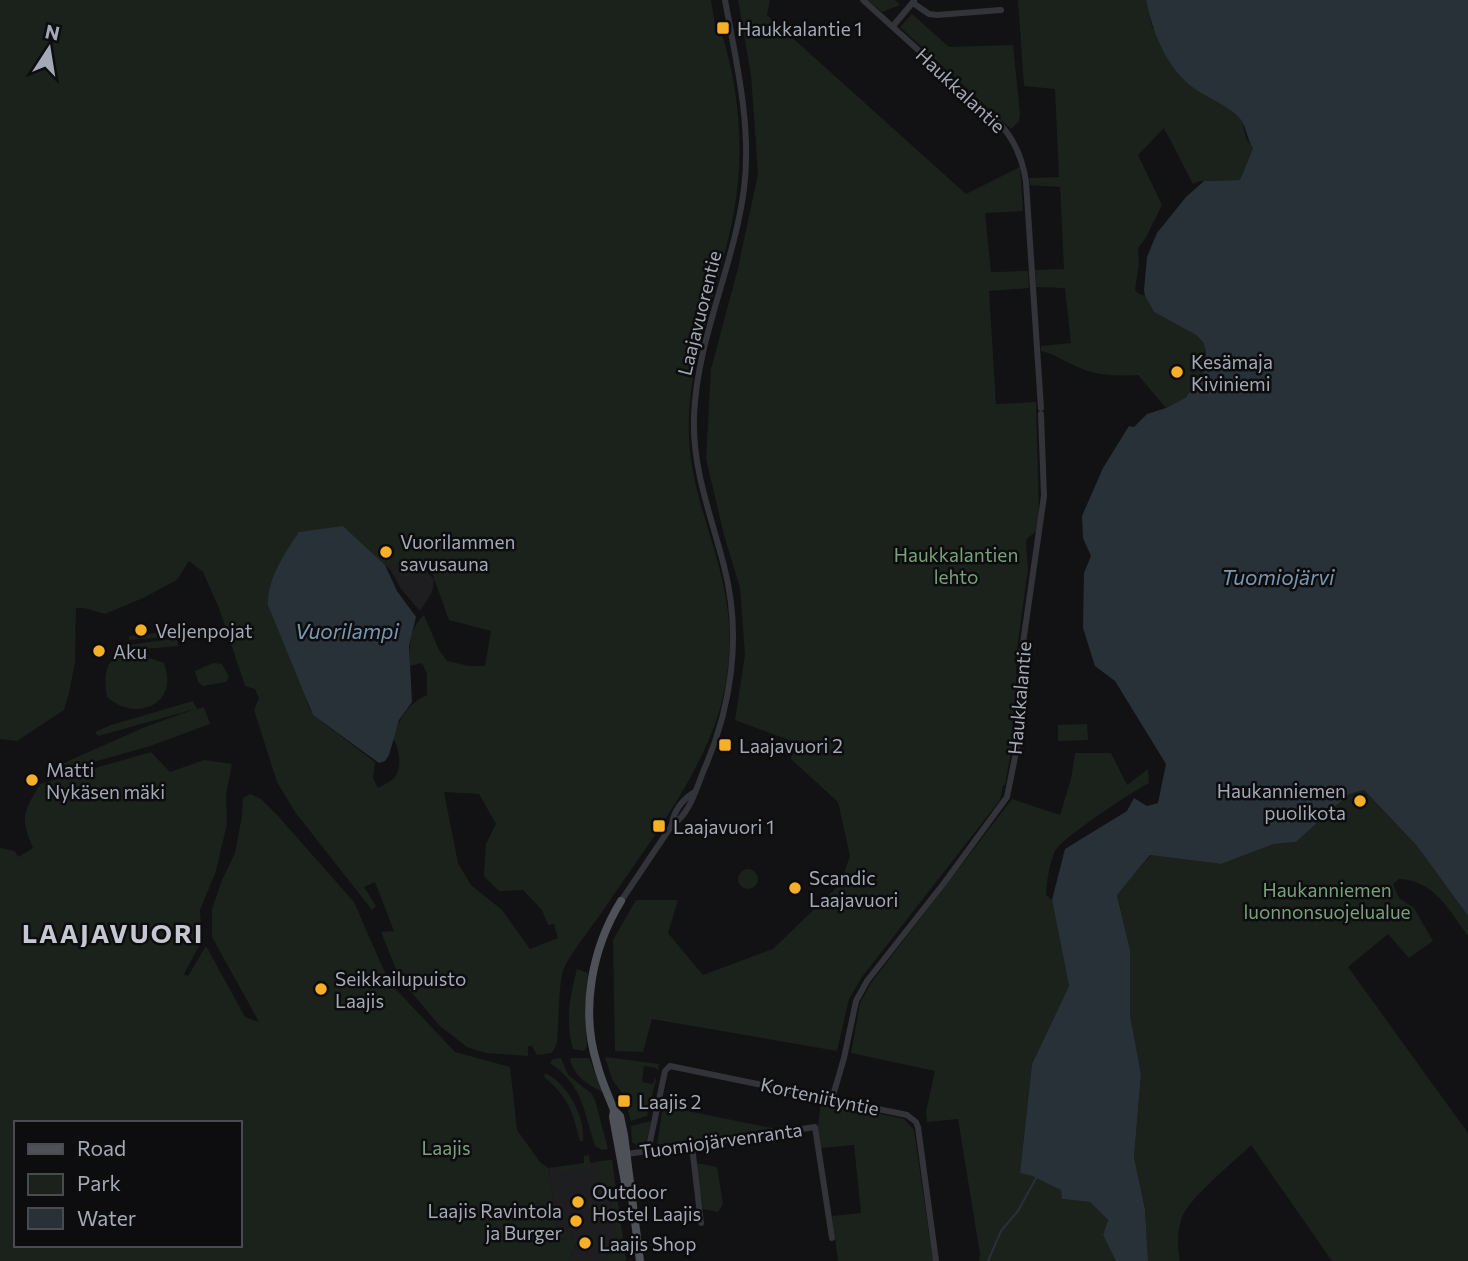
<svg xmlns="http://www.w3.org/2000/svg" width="1468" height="1261" font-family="Commissioner,sans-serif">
	<rect width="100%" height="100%" fill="#121214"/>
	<!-- built -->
	<g fill="#1e1e21">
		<polygon points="372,551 417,560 434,580 432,592 420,611 401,589 391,571"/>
		<polygon points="612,1160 626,1261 569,1261 578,1240 561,1242 561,1239 572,1237 571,1231 558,1233 548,1168"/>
	</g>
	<!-- green -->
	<g fill="#1a221b" fill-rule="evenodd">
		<path d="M0 0H711L716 31H721C740 91 745 156 733 217 719 291 686 360 689 437 691 495 719 548 727 605 733 643 728 691 714 727 688 795 640 855 600 915 591 928 565 960 562 974 558 996 559 1021 557 1043L552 1053 537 1055 532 1046H528V1056L486 1053 467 1047 440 1026 400 979 381 932 394 931 375 882 364 887 376 906 372 910 295 812 277 782 254 710 259 698 255 689 245 686 219 608 203 572 189 561 177 580 143 598 105 614 84 608H76L75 662 69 693 64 710 17 741 0 739ZM343 526 385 565 430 567 449 620 491 631 485 666H469L447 661 439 650 424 615C409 628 409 648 410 666L422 663 427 674V695C407 704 400 718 393 738 399 748 403 768 394 778 390 782 383 785 378 788L373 778 375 762 313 715 309 708 273 584ZM444 792 479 794 496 824 486 844 484 876 499 891 523 890 542 910 548 925 554 924 558 938 530 949 502 910 471 885 458 863Z"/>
		<polygon points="738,0 770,0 767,15 966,194 1020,167 1023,211 985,213 991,272 1028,271 1029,288 989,291 996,404 1036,402 1039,516 1036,531 1027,539 1026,544 1028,569 1016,656 1017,719 1005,785 1003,785 1000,800 862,977 849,999 837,1051 652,1019 643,1052 615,1051 613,940 636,900 678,900 668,933 703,975 773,949 836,888 841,881 850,856 838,802 791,759 797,743 735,720 745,655 740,588 724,535 706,459 711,369 738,268 758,174 751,75"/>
		<polygon points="868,0 895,0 900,5 882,12"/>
		<path d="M1018 0H1146L1152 27 1194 88 1227 107 1242 121 1246 138 1253 148 1240 180 1200 181 1193 184 1164 128 1138 155 1162 205 1145 239 1138 248 1139 264 1135 290 1138 293 1145 296 1154 312 1196 335 1203 342 1206 351 1203 376 1185 398 1166 408 1138 375C1121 376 1104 376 1088 371 1071 366 1058 355 1041 351V346L1071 343 1065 288 1036 287 1035 270 1064 269 1060 187 1030 185 1029 178 1059 177 1055 89 1024 86Z"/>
		<polygon points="912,14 949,47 1013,45 1020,114 1019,121 1011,129 900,27"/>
		<polygon points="177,631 178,636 129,640 129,636"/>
		<polygon points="177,638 178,646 123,651 122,646"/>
		<path d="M122 655H141L164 663C180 704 136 723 107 697 105 680 102 661 122 655Z"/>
		<polygon points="213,663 222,664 229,677 226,682 203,686 198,682 195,671"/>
		<polygon points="193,701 197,709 204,707 210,724 150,746 66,770 64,763 145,727 195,709 98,736 95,732 111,725"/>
		<polygon points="1087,724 1088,740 1058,741 1058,725"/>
		<path d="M151 752 170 772 204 760 232 764 226 795 227 824 216 871 200 910 202 940 184 974 188 976 206 946 245 1017 259 1022 212 937V909L222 880 235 853 242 816 243 798 250 794 261 799 278 816 354 902 389 982 455 1052 510 1067 517 1130 540 1162 548 1168 558 1232 571 1231 572 1237 561 1239V1241L578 1239 569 1261H0V848L15 851 18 857 33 848C20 817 23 813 40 784ZM16 1123H240V1245H16Z"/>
		<path d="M1075 753H1111L1127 785 1148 769 1149 783C1133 791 1062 838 1055 851 1049 864 1047 881 1046 895L1052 900 1069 986 1032 1064 1020 1173 1032 1176 1062 1190V1199L1090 1202 1108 1220 1103 1235 1116 1261H979L980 1254 958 1119 927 1122 926 1112 935 1071 851 1053 860 1003 871 983 1012 799 1060 815 1071 779Z"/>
		<path d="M1364 790 1417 846 1468 916V936C1449 910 1434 880 1399 879L1393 884 1399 898 1414 908 1433 941 1409 958 1388 934 1348 967 1468 1133V1261H1332L1251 1145C1234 1162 1190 1197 1182 1217 1177 1232 1177 1246 1180 1261H1148L1145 1209 1134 1157 1141 1074 1130 1015V950L1117 894 1151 855 1221 864 1274 844 1296 842 1349 794Z"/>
		<circle cx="748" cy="879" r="10"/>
		<path d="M577 969 588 973 585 1013 587 1046 584 1051 573 1049C565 1022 570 996 577 969Z"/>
		<polygon points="605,1057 659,1064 658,1071 656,1068 644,1066 642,1082 653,1084 655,1078 656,1079 647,1116 631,1121 624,1096 612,1079"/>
		<path d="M561 1058 568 1075 592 1094 595 1100 608 1149 602 1150 595 1146C583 1111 584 1086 550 1063L553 1059Z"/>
		<path d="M570 1058H589L603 1092C588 1085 572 1075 570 1058Z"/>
		<path d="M545 1073C567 1083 586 1118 583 1141H580C572 1110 569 1098 544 1077Z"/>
		<polygon points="821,1101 904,1119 914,1130 933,1261 838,1261 832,1216 861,1213 854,1145 821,1148 818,1127"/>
		<polygon points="663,1106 777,1129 657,1145"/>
		<polygon points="651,1121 647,1140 640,1148 632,1142 631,1126"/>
		<polygon points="589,1155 591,1168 558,1172 557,1167 584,1163 584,1156"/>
		<polygon points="612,1160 616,1193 602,1195 599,1161"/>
		<polygon points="696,1163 717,1167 723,1204 718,1212 703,1209"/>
		<polygon points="617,1198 623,1238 616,1239 610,1199"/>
		<polygon points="624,1247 626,1261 605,1261 610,1250"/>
	</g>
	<!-- water -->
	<g fill="#283138">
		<path d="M1146 0H1468V916L1417 846 1364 790 1349 794 1296 842 1274 844 1221 864 1150 855 1117 895 1130 950V1015L1141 1074 1134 1157 1145 1209 1148 1261H1116L1103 1235 1108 1220 1090 1202 1062 1199 1061 1190 1032 1176 1020 1173 1032 1064 1069 986 1052 900 1065 849 1127 811 1134 798 1147 806 1158 803 1166 764 1115 681 1095 666 1083 628 1084 573 1091 556 1083 538 1082 516 1103 468 1129 426 1134 427 1147 414 1166 408 1185 398 1203 376 1206 351 1203 342 1196 335 1154 312 1145 296 1144 290 1147 257 1157 233 1186 197 1204 181 1240 180 1253 148C1247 139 1246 125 1240 119 1227 104 1209 99 1195 89 1166 68 1153 33 1146 0Z"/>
		<path d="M343 526 385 565 397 591 416 617 409 646 412 702 399 720 389 755 385 761 379 763 313 715 268 605C267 579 285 553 299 532Z"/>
	</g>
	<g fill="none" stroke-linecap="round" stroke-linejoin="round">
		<!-- stream -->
		<polyline stroke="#283138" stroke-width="2" points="988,1261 1001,1231 1018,1211 1036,1178"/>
		<!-- minor -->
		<g stroke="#333439" stroke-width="6">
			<path d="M863 0 1001 125C1015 141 1023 160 1026 182L1041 408"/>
			<polyline points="913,3 929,14 937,15 1001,10"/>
			<polyline points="893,26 914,1"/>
			<path d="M672 825C673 812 682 800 693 793"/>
			<path d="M621 901 672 825C689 815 696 790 703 772 732 707 742 635 724 566 711 515 692 469 694 416 697 338 734 266 744 189 752 126 736 61 725 0"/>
			<polyline points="832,1099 844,1058 856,1001 867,981 944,883 1007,797 1017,747 1021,657 1044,496 1041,414"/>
			<polyline points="692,1146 701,1223"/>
			<polyline points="648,1151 665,1071 670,1066 907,1115 916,1122 918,1127 936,1261"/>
			<polyline points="627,1154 815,1127 832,1238"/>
		</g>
		<!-- major -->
		<g stroke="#4f5158" stroke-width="8">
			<path d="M621 901C592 948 580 1010 597 1064 601 1080 608 1095 614 1110L620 1116 624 1135 640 1261"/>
			<polyline points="614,1110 613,1117 626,1188 630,1194"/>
		</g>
	</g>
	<!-- markers -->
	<g fill="#f5af29" stroke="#0d0d0f" stroke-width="2.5">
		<rect x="716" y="21" width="14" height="14" rx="3.5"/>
		<circle cx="1177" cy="372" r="7"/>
		<circle cx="386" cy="552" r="7"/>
		<circle cx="141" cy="630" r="7"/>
		<circle cx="99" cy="651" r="7"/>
		<rect x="718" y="738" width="14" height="14" rx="3.5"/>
		<circle cx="32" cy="780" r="7"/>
		<circle cx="1360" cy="801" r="7"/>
		<rect x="652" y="819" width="14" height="14" rx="3.5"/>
		<circle cx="795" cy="888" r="7"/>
		<circle cx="321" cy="989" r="7"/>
		<rect x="617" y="1094" width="14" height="14" rx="3.5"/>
		<circle cx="578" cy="1202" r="7"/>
		<circle cx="576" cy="1221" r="7"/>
		<circle cx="585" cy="1243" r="7"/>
	</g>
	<g text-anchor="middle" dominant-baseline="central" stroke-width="5" stroke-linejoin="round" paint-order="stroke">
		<!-- poi labels -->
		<g font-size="19" fill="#a3a9b5" stroke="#0d0d0f" text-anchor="start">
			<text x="737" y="28">Haukkalantie 1</text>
			<text x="1191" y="361">Kesämaja<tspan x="1191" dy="22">Kiviniemi</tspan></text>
			<text x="400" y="541">Vuorilammen<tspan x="400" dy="22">savusauna</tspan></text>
			<text x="155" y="630">Veljenpojat</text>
			<text x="113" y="651">Aku</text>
			<text x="739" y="745">Laajavuori 2</text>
			<text x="46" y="769">Matti<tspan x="46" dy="22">Nykäsen mäki</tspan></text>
			<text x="1346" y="790" text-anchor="end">Haukanniemen<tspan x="1346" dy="22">puolikota</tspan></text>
			<text x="673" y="826">Laajavuori 1</text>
			<text x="809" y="877">Scandic<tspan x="809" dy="22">Laajavuori</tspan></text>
			<text x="335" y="978">Seikkailupuisto<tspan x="335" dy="22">Laajis</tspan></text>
			<text x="638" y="1101">Laajis 2</text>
			<text x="592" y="1191">Outdoor<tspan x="592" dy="22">Hostel Laajis</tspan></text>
			<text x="562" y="1210" text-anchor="end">Laajis Ravintola<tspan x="562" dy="22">ja Burger</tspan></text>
			<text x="599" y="1243">Laajis Shop</text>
		</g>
		<!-- street labels -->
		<g font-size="19" fill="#a3a9b5" stroke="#0d0d0f">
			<text transform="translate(961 90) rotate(43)">Haukkalantie</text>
			<text transform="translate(699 313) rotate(-76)">Laajavuorentie</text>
			<text transform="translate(1019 698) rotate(-85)">Haukkalantie</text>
			<text transform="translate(820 1096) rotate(12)">Korteniityntie</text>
			<text transform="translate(721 1140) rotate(-8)">Tuomiojärvenranta</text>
		</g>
		<!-- park labels -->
		<g font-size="19" fill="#7aa07c" stroke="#0d0d0f">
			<text x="956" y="554">Haukkalantien<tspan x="956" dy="22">lehto</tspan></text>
			<text x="1327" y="889">Haukanniemen<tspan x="1327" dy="22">luonnonsuojelualue</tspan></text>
			<text x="446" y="1147">Laajis</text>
		</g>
		<!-- water labels -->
		<g font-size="21" font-style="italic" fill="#7997b1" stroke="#0d0d0f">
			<text x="1278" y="576">Tuomiojärvi</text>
			<text x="347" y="630">Vuorilampi</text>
		</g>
		<!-- district labels -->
		<g font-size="26" font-weight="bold" letter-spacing="2" fill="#c5c8d1" stroke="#0d0d0f">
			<text x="113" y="932">LAAJAVUORI</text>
		</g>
	</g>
	<!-- legend -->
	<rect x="14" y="1121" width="228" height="126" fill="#0d0d0f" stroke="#494b51" stroke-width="2"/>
	<rect x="28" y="1144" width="35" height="10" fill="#4f5158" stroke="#494b51" stroke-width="2"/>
	<text x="77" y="1156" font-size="21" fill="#a3a9b5">Road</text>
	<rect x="28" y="1174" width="35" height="21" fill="#1a221b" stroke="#494b51" stroke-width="2"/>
	<text x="77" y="1191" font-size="21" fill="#a3a9b5">Park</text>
	<rect x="28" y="1208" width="35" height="21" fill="#283138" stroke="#494b51" stroke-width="2"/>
	<text x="77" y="1226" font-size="21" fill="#a3a9b5">Water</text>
	<!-- north arrow -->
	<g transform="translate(49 49) rotate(12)" stroke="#0d0d0f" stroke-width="5" paint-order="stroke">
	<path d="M0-5L12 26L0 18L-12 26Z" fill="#a3a9b5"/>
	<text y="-10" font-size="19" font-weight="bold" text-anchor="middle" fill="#a3a9b5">N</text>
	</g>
</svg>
